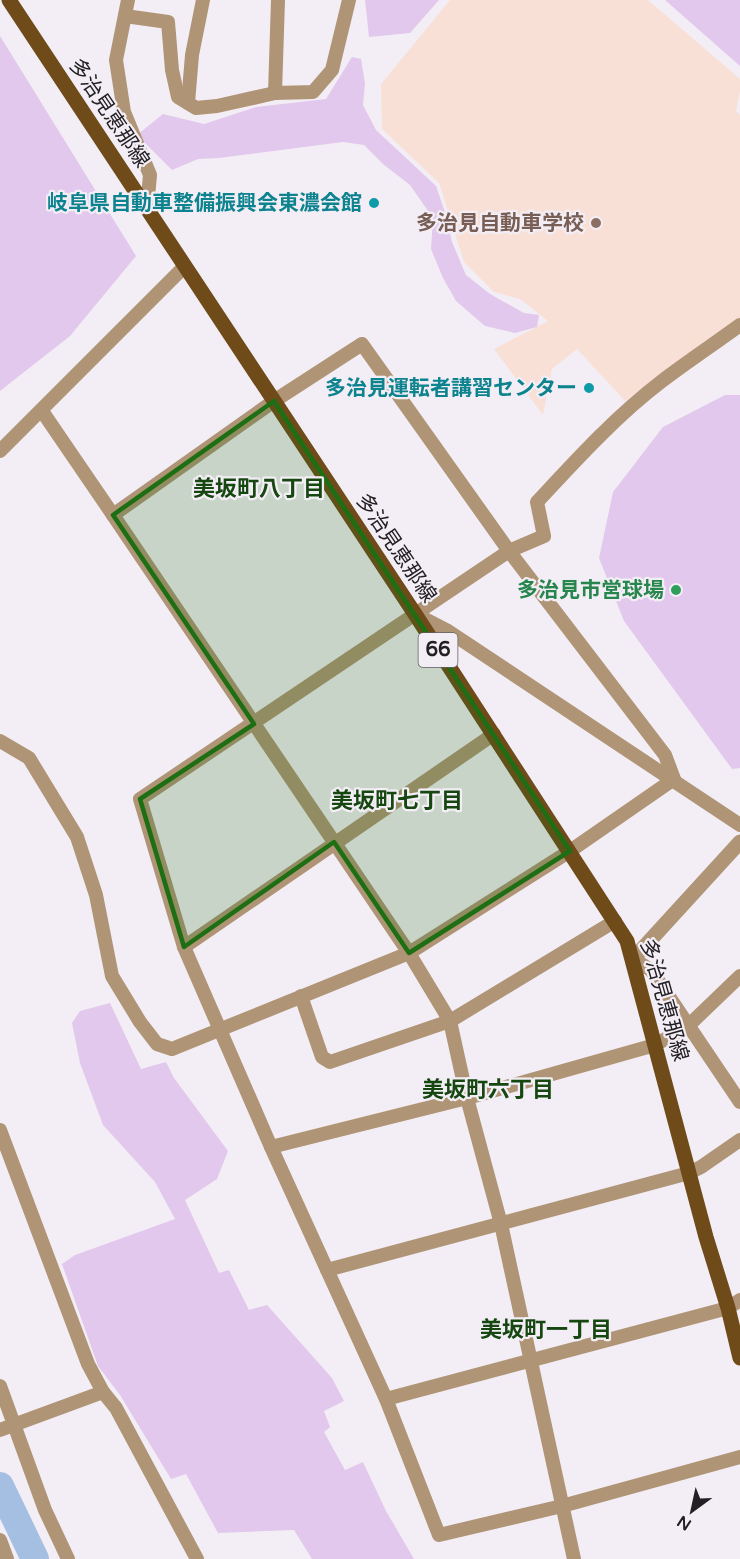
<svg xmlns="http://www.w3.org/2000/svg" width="740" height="1559" font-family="'Varela Round','Noto Sans JP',sans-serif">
	<rect width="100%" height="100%" fill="#f3eef5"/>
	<!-- education -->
	<polygon fill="#f9e0d7" points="450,0 648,0 740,79 740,92 736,111 740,115 740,319 625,401 577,349 552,369 543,415 494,349 548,321 520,299 494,292 464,262 439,183 382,129 381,84"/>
	<!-- green -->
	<g fill="#e2c8ec">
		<polygon points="365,0 439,0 410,33 369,37"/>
		<polygon points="665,0 740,0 740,66"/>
		<polygon points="0,36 136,256 70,336 0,391"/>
		<polygon points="352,57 361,59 365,83 363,105 376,130 436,186 446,215 452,242 466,275 490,294 524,313 539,315 537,327 515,333 485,326 456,301 443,278 431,249 433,218 410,185 383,164 364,145 343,142 219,158 198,159 172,170 137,135 163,114 204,124 256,107 326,99"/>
		<polygon points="725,395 740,395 740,768 732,769 624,621 599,558 613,492 663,427"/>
		<polygon points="110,1003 141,1069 166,1062 174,1078 228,1151 217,1179 185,1200 219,1273 229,1270 249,1310 267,1305 332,1378 344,1401 324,1411 330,1427 324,1432 345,1470 363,1462 386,1511 414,1559 312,1559 294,1530 218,1533 186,1474 171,1479 120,1395 98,1366 62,1264 75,1255 175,1219 155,1182 103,1125 80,1063 72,1023 80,1011"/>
	</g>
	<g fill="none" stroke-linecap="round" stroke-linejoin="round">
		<!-- river -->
		<polyline stroke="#a4bfe2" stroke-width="28" points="0,1486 35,1559"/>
		<!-- minor -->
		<g stroke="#af9476" stroke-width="14">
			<polyline points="128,0 116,60 124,112 150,175 147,208"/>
			<polyline points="125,16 168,22 172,70 178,97 196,108 217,106 275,93 313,92 332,70 349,0"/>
			<polyline points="275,93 278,0"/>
			<polyline points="188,103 192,55 203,0"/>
			<path d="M740 325C714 344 687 362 662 381 616 416 576 460 537 502L544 536 509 551 140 799 184 947 271 1147 386 1399 439 1535 562 1506 740 1457"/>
			<polyline points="42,411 113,515"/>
			<polyline points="0,451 184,267"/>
			<polyline points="415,614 448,631 740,825"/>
			<polyline points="0,741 29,758 77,837 96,895 112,976 140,1022 157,1044 172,1049 409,953 570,851 674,779 665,755 509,551 362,344 274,401 113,515 409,953 450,1021 467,1098 501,1224 574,1559"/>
			<polyline points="184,947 494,734"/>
			<polyline points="633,959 651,970 740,1102"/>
			<polyline points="301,996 322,1057 330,1062 450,1021 615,921"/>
			<polyline points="0,1130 88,1364 103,1392 116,1408 197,1559"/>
			<polyline points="271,1147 467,1098 655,1045 688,1026 740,976"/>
			<polyline points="327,1270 689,1173 701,1167 740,1140"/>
			<polyline points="0,1386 45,1510 68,1559"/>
			<polyline points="386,1399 728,1308 740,1300"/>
			<polyline points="0,1430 103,1392"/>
			<polyline points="0,1540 7,1559"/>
		</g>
		<!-- tertiary -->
		<polyline stroke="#af9476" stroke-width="15" points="633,959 740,842"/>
		<!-- primary -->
		<polyline stroke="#6f4b1a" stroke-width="15" points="9,0 415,614 627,941 706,1237 728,1308 740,1358"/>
	</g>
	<!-- marked area -->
	<path fill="#1e6e13" fill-opacity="0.2" stroke="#1e6e13" stroke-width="4.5" stroke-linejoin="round" d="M274 401 570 851 409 953 334 842 184 947 140 799 254 724 113 515Z"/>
	<!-- markers -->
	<g fill="#0f9aa8" stroke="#f3eef5" stroke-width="2">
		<circle cx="374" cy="203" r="6"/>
		<circle cx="589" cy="388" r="6"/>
	</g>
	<circle fill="#8d6e63" stroke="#f3eef5" stroke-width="2" cx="596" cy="223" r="6"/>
	<circle fill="#2e9e5b" stroke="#f3eef5" stroke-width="2" cx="676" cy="590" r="6"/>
	<g text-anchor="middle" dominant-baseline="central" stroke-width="4.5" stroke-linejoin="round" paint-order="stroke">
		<!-- shield labels -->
		<rect fill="#f3eef5" stroke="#615e62" stroke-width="1.5" x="418.5" y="633" width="39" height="34" rx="4.5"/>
		<g font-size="20" font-weight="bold" fill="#222023">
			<text x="438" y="650">66</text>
		</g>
		<!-- street labels -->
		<g font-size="21" fill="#222023" stroke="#f3eef5">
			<text transform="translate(109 113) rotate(56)">多治見恵那線</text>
			<text transform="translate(396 548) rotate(56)">多治見恵那線</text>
			<text transform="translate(664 1000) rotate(74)">多治見恵那線</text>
		</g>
		<!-- culture labels -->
		<g font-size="21" font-weight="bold" fill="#0d838f" stroke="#f3eef5" text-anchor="end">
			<text x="362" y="203">岐阜県自動車整備振興会東濃会館</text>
			<text x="577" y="388">多治見運転者講習センター</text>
		</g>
		<!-- education labels -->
		<g font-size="21" font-weight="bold" fill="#785e54" stroke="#f3eef5" text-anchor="end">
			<text x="584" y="223">多治見自動車学校</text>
		</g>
		<!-- leisure labels -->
		<g font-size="21" font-weight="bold" fill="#27864d" stroke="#f3eef5" text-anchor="end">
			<text x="664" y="590">多治見市営球場</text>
		</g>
		<!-- neighbourhood labels -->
		<g font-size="22" font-weight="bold" fill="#164710" stroke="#f3eef5">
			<text x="259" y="489">美坂町八丁目</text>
			<text x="397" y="801">美坂町七丁目</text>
			<text x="488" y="1090">美坂町六丁目</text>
			<text x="546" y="1330">美坂町一丁目</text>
		</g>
	</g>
	<!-- north arrow -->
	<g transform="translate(692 1511) rotate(213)" stroke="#f3eef5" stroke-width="4.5" paint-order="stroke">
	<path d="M0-4.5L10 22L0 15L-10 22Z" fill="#222023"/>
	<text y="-9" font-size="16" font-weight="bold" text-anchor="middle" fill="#222023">N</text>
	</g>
</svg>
